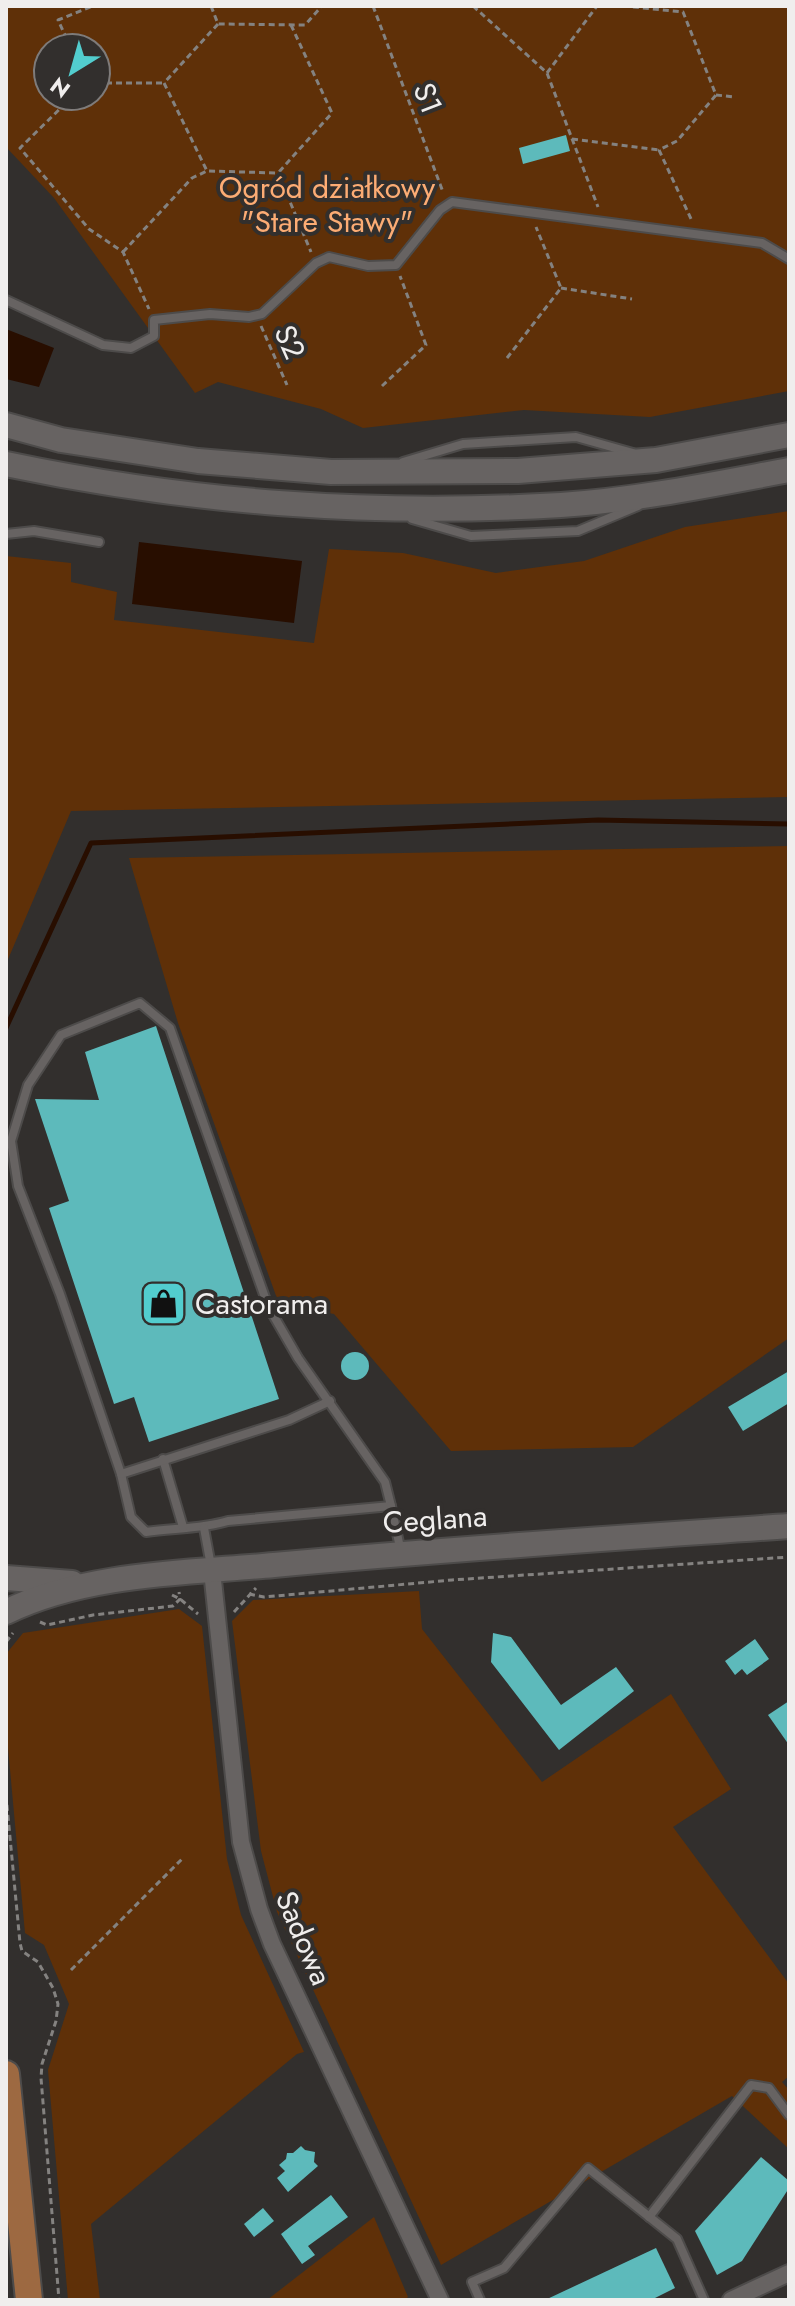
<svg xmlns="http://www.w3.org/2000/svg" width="795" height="2306" font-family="Jost,sans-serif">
	<rect width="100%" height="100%" fill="#322f2d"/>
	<!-- green -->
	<g fill="#5f3008" fill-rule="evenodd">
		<path d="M6 6H789V391L650 417 524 410 363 428 321 409 218 382 195 393 54 198 6 147ZM48 48H96V96H48Z"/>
		<polygon points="789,511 789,797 71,811 6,964 6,556 71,563 71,582 117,592 114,620 314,643 329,549 403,553 496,573 584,561 685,527"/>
		<polygon points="789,846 789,1338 633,1447 451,1451 334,1314 279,1304 178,1023 129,858"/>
		<polygon points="419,1591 422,1629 542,1782 671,1694 731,1789 673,1827 789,1984 789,2076 782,2082 789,2090 789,2149 732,2096 441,2265 277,1912 261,1851 232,1621 253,1600"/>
		<polygon points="179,1609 202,1626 227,1859 241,1915 304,2052 297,2054 91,2224 100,2300 68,2300 48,2070 69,2004 44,1945 25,1933 6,1726 6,1654 23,1633"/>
		<polygon points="374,2217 408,2297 404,2300 267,2300"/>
	</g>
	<!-- water -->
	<g fill="#280e00">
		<polygon points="6,329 54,348 39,387 6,379"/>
		<polygon points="139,542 302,561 294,623 132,604"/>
	</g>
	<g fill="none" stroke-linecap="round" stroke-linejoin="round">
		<!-- stream -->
		<polyline stroke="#280e00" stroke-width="5" points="6,1028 91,843 598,820 789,824"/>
	</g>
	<!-- building -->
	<g fill="#5dbabb">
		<polygon points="566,135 570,151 523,164 519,148"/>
		<polygon points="156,1026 279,1399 149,1442 134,1397 114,1404 49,1208 69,1201 35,1099 99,1100 85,1052"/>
		<circle cx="355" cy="1366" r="14"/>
		<polygon points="789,1371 789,1403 743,1431 728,1407"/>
		<polygon points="493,1633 511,1637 561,1705 616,1667 634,1691 559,1750 491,1662"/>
		<polygon points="755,1639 769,1659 747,1675 742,1669 735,1675 725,1661"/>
		<polygon points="789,1701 789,1745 768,1715"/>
		<polygon points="301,2146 305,2150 315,2152 314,2162 318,2166 288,2192 277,2178 285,2171 279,2165 286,2159 287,2153 293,2153"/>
		<polygon points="761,2157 789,2181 789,2188 742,2261 717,2275 695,2231"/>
		<polygon points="331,2195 348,2217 308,2246 315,2255 302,2264 281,2234"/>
		<polygon points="263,2208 274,2221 254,2237 244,2224"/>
		<polygon points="656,2248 675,2288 651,2300 545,2300"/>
	</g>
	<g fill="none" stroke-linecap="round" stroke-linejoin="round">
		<defs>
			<g id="lane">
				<polyline points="6,300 103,345 131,348 154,336 154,320 210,314 249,317 262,314 316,263 329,257 368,266 396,265 440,210 452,202 762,243 789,259"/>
				<polyline points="403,462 463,444 576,437 633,453"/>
				<polyline points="412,519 471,536 578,531 638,506"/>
				<polyline points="6,534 34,531 99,542"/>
				<path d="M140 1003 170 1028 268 1306 298 1358 385 1482 391 1506 228 1521C201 1529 174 1528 146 1532L131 1517 121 1474 60 1294 18 1186 11 1141 28 1085 61 1035Z"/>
				<polyline points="163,1459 183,1527"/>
				<polyline points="121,1474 289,1420 330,1401"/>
				<polyline points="391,1506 401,1552"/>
				<polyline points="204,1528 211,1566"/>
				<polyline points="649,2217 751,2085 769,2088 789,2115"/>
				<polyline points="480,2300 472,2282 504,2268 588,2168 677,2239 704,2300"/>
			</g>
			<g id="street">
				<polyline points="212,1571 241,1842 259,1909 272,1944 440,2300"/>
				<polyline points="731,2300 789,2273"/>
			</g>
			<g id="secondary">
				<polyline points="6,425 61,440 198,461 331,472 518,471 656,460 789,435"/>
				<path d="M6 464C192 503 371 516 561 505 638 500 714 484 789 470"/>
				<polyline points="6,1578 72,1583"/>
				<path d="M6 1612C86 1573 186 1573 274 1565 445 1549 617 1538 789 1526"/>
			</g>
			<polyline id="primary" points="6,2074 29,2300"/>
		</defs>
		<!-- lane casing -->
		<use href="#lane" stroke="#4d4b4a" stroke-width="12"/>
		<!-- street casing -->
		<use href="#street" stroke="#4d4b4a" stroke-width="20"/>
		<!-- secondary casing -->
		<use href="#secondary" stroke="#4d4b4a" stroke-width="28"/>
		<!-- primary casing -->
		<use href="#primary" stroke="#4d4b4a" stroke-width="30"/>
		<!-- path -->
		<g stroke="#848280" stroke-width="3" stroke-dasharray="6 4" stroke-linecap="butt">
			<polyline points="211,6 218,24 305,25 322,6"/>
			<polyline points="373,6 443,192"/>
			<polyline points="473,6 547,73 598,207"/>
			<polyline points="623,6 683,12 716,95 677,141 659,150 692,221"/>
			<polyline points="218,24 164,83 207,171 278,173"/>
			<polyline points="291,25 332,113 278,173 311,252"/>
			<polyline points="71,48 58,20 93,6"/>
			<polyline points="547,73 597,6"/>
			<polyline points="96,83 164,83"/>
			<polyline points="716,95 735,97"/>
			<polyline points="73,96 20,148 89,229 123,252 149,309"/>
			<polyline points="572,139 659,150"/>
			<polyline points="123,252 192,178 207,171"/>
			<polyline points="561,288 632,299"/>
			<polyline points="261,326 287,385"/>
			<polyline points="507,358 561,288 536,227"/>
			<polyline points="382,386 426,345 400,276"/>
			<polyline points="249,1594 264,1597 452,1580 789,1557"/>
			<polyline points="172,1595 180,1599 198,1614"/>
			<polyline points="234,1612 256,1588"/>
			<polyline points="40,1622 47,1625 93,1615 173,1606 180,1599 179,1592"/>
			<polyline points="6,1642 13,1633"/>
			<polyline points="6,1795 20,1943 22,1951 38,1962 53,1988 58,2004 56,2021 42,2064 41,2078 59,2300"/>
			<polyline points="71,1970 184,1857"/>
		</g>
		<!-- lane -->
		<use href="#lane" stroke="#676362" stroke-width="8"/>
		<!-- street -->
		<use href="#street" stroke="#676362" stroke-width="16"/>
		<!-- secondary -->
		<use href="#secondary" stroke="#676362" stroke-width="24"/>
		<!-- primary -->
		<use href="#primary" stroke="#9d6941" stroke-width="26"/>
	</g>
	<!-- icons -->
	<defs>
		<symbol id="shop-square" viewBox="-11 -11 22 22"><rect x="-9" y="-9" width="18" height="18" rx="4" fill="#52cdce" stroke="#322f2d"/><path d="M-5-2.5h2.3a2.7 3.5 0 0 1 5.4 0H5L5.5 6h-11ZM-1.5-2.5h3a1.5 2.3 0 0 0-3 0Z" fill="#111"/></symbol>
	</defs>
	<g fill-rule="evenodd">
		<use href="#shop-square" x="138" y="1278" width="51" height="51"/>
	</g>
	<g text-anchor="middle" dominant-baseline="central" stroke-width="8" stroke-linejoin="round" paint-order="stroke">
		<!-- street labels -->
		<g font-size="30" fill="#f0eeed" stroke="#322f2d">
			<text transform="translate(428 98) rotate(69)">S1</text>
			<text transform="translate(290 342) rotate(66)">S2</text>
			<text transform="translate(435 1519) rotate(-4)">Ceglana</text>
			<text transform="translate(304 1938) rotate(67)">Sadowa</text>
		</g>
		<!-- park labels -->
		<g font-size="30" fill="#fcac74" stroke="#322f2d">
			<text x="327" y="187">Ogród działkowy<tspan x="327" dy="34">"Stare Stawy"</tspan></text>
		</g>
		<!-- poi labels -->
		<g font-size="30" fill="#f0eeed" stroke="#322f2d" text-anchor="start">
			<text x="195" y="1303">Castorama</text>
		</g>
	</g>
	<!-- border -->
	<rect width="795" height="2306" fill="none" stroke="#f0eeed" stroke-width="16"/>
	<!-- north arrow -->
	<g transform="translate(72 72) rotate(217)"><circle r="38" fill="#322f2d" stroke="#7e7b7a" stroke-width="2"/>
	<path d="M0-6L14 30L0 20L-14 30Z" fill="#52cdce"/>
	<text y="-12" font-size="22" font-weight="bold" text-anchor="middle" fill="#f0eeed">N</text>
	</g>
</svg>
